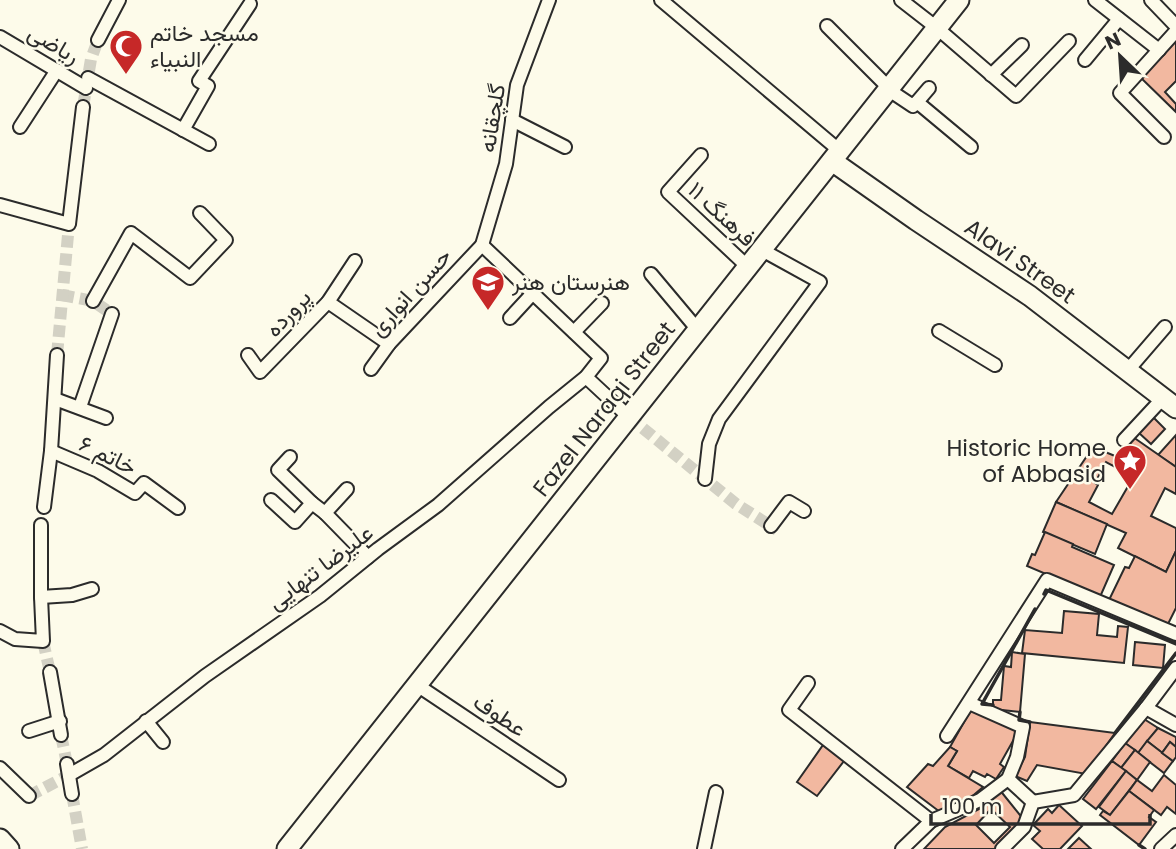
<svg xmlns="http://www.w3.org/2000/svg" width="1176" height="849" font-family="Poppins,Vazirmatn,sans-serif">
	<rect width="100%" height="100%" fill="#fdfbea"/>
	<!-- building -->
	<g fill="#f2b8a0" stroke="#2b2b2b" stroke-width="2" fill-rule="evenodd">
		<polygon points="1176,38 1176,81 1165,92 1176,104 1176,112 1139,76"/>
		<polygon points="1153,417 1165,429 1151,444 1138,432"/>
		<polygon points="1176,435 1176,467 1158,455"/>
		<path d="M1133 437 1176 467V494L1165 488 1151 516 1176 528V551L1166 572 1118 548 1126 533 1056 502 1093 447 1115 456ZM1124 461 1138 469 1112 514 1089 502 1098 485 1095 483 1106 462 1119 469Z"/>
		<polygon points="1056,502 1107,524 1095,554 1043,532"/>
		<polygon points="1045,532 1073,544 1072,547 1114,565 1100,597 1027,566 1032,554 1035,555"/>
		<polygon points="1176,551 1176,608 1166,628 1109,600 1125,567 1129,568 1135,556 1166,572"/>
		<polygon points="1064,611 1099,614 1097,635 1117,637 1118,626 1128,627 1124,663 1022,653 1025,630 1062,633"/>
		<polygon points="1135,642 1165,645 1163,668 1133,665"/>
		<polygon points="1012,652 1025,654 1020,712 993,709 993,700 1001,700 1004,666 1011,667"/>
		<polygon points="973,706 1018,732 1000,764 1004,767 996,779 987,774 985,777 973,771 969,778 948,766 957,751 950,747"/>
		<polygon points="1144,719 1158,728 1138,753 1125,743"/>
		<polygon points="1030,722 1115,733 1086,774 1037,765 1027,781 1015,776 1025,757"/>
		<polygon points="1158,728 1176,737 1176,747 1170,742 1162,753 1147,741"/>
		<polygon points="1147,741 1173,761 1164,773 1138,753"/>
		<polygon points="1170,742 1176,747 1176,757 1173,761 1162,753"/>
		<polygon points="1125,743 1135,750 1121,768 1112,761"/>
		<polygon points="823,745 844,761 817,796 797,782"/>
		<polygon points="950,747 957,751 948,766 983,787 961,806 940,812 907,787 928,764 933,766"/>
		<polygon points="1135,750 1150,762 1137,780 1121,768"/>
		<polygon points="1112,761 1126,771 1096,809 1083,799"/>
		<polygon points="1126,771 1137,780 1110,815 1099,807"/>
		<polygon points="1164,775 1176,785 1176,814 1167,807 1161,815 1129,791 1137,780 1152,791"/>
		<path d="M999 789 1024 820 995 849H924L945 827 994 801 991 796ZM991 809 1010 827 994 843 976 825Z"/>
		<polygon points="1129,791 1154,810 1149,817 1156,822 1139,845 1100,815 1103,811 1110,815"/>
		<polygon points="1059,805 1082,826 1060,849 1043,849 1032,839 1040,831 1033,825 1048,809 1052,813"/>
		<polygon points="1079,838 1091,849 1068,849"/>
	</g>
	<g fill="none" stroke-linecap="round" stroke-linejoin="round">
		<!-- minor-tunnel -->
		<g stroke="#d3d1c4" stroke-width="12" stroke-dasharray="12 6" stroke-linecap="butt">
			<polyline points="83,107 91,59 98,40"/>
			<polyline points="62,295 93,301 112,314"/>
			<polyline points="57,355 69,224"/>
			<polyline points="629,417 736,504 777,530"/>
			<polyline points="43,641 50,672"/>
			<polyline points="61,735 67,764"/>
			<polyline points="72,794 82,849"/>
			<polyline points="29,796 69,775"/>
		</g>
		<defs>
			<g id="minor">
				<polyline points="661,0 840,151"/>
				<polyline points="901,0 937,28 1016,96 1069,41"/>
				<polyline points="1095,0 1159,50"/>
				<polyline points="1151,0 1176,26"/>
				<polyline points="827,26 895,94 913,106 917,102 971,147"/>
				<polyline points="0,37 86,88"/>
				<polyline points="98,40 119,0"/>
				<polyline points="1085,60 1119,19"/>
				<polyline points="991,75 1022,45"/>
				<polyline points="88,78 209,144"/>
				<polyline points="917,102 929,88"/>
				<polyline points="512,120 565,147"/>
				<polyline points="20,127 57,70"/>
				<polyline points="183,130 208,86 199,81 250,4"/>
				<polyline points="1164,137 1120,93 1176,31"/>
				<polyline points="701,155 668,192 748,267"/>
				<polyline points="0,205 69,224 83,107"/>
				<polyline points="651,274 698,330"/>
				<polyline points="93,301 131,233 190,278 226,240 200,213"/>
				<polyline points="328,302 389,344"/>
				<polyline points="510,318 533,293"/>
				<polyline points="939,331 995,365"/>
				<polyline points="574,332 602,303"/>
				<polyline points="248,355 260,372 328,302 355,261"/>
				<polyline points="371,369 389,344 482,245 506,164 517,85 549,0"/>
				<polyline points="1128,370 1165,327"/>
				<polyline points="586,377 629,417"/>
				<polyline points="55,399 106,418"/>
				<polyline points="80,407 112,314"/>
				<polyline points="1124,440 1163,398"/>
				<polyline points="51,451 98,471 135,493 144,483 178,508"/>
				<polyline points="290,457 278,470 312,503"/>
				<polyline points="705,479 709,444 719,419 820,282 762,250"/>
				<polyline points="271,500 295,522 312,503 325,513 368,557"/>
				<polyline points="44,507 51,451 57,355"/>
				<polyline points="325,513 347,489"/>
				<polyline points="771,526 789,502 804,511"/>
				<polyline points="41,597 72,595 92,589"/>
				<polyline points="0,631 15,639 43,641 41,597 41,525"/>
				<polyline points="50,672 61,735"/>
				<polyline points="808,683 789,710 931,821"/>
				<polyline points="417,685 559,780"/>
				<polyline points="969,703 1023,727 1017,757 1008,779 1033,802"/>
				<polyline points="1146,708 1176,725"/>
				<polyline points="146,721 163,742"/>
				<polyline points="29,731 60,721"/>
				<polyline points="947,736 1047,580 1176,634"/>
				<polyline points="67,764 72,794"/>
				<polyline points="0,768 29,796"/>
				<polyline points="69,775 104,755 205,676 320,596 378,549 438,505 549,407 586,377 601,358 482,245"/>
				<polyline points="704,849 716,792"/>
				<polyline points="902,849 931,821 980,800 1008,779"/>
				<polyline points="1002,849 1024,827 1033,802 1074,795 1146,708 1176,668"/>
				<polyline points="1161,849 1176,835"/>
			</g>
			<g id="secondary">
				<polyline points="832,161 916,220 1030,296 1176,408"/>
				<polyline points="0,839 9,849"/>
				<polyline points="287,849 959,0"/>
			</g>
		</defs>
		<!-- minor casing -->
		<use href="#minor" stroke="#2b2b2b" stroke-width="16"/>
		<!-- secondary casing -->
		<use href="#secondary" stroke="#2b2b2b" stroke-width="23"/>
		<!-- minor -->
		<use href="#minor" stroke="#fdfbea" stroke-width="12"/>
		<!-- secondary -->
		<use href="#secondary" stroke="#fdfbea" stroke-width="19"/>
		<!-- wall -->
		<g stroke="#2b2b2b" stroke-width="3.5">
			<polyline points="1044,594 1046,590 1176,644"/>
			<polyline points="993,705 982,704 1035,609"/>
			<polyline points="1020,712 1019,720 1030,722"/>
			<polyline points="1115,733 1176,653"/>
			<polyline points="1139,845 1145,849"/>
		</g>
	</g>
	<!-- icons -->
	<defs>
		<symbol id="mosque-pin" viewBox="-11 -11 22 30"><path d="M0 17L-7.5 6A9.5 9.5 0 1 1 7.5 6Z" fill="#c62828" stroke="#fdfbea"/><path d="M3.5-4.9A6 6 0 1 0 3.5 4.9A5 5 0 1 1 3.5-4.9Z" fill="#fff"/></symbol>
		<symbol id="school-pin" viewBox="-11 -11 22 30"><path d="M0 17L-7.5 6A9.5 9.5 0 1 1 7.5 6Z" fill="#c62828" stroke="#fdfbea"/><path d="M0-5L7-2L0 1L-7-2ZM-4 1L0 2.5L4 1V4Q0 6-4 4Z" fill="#fff"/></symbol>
		<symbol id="sight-pin" viewBox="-11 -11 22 30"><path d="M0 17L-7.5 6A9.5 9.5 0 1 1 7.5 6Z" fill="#c62828" stroke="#fdfbea"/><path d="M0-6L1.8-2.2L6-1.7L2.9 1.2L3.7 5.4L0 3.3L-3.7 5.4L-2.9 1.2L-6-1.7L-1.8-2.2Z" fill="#fff"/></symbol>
	</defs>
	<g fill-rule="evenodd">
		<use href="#mosque-pin" x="107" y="27" width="38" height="52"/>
		<use href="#school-pin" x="469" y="263" width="38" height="52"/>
		<use href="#sight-pin" x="1111" y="442" width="38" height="52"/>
	</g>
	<g text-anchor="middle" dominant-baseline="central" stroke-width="5" stroke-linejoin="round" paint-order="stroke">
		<!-- poi labels -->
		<g font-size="23" fill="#2b2b2b" stroke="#fdfbea" text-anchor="start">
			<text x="150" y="33">مسجد خاتم<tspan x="150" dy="26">النبیاء</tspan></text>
			<text x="512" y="282">هنرستان هنر</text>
			<text x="1106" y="448" text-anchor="end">Historic Home<tspan x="1106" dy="26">of Abbasid</tspan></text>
		</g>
		<!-- street labels -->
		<g font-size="23" fill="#2b2b2b" stroke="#fdfbea">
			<text transform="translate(54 44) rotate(30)">ریاضی</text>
			<text transform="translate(492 118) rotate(-81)">گلچقانه</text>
			<text transform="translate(722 214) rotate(43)">فرهنگ ۱۱</text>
			<text transform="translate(1020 261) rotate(35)">Alavi Street</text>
			<text transform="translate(410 292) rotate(-48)">حسن انواری</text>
			<text transform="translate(288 313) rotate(-47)">پرورده</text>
			<text transform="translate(604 409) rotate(-52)">Fazel Naraqi Street</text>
			<text transform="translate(108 455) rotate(26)">خاتم ۶</text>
			<text transform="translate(320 567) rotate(-37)">علیرضا تنهایی</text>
			<text transform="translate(500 715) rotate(34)">عطوف</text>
		</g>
	</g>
	<!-- north arrow -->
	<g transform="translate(1120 56) rotate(335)" stroke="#fdfbea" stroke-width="5" paint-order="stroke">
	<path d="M0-5L12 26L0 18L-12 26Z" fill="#2b2b2b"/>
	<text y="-10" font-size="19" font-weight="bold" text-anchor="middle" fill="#2b2b2b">N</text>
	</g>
	<!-- scale -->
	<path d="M931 814v10h219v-10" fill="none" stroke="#2b2b2b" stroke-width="3.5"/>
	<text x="942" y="814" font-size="21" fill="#2b2b2b" stroke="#fdfbea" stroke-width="5" paint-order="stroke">100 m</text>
</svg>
